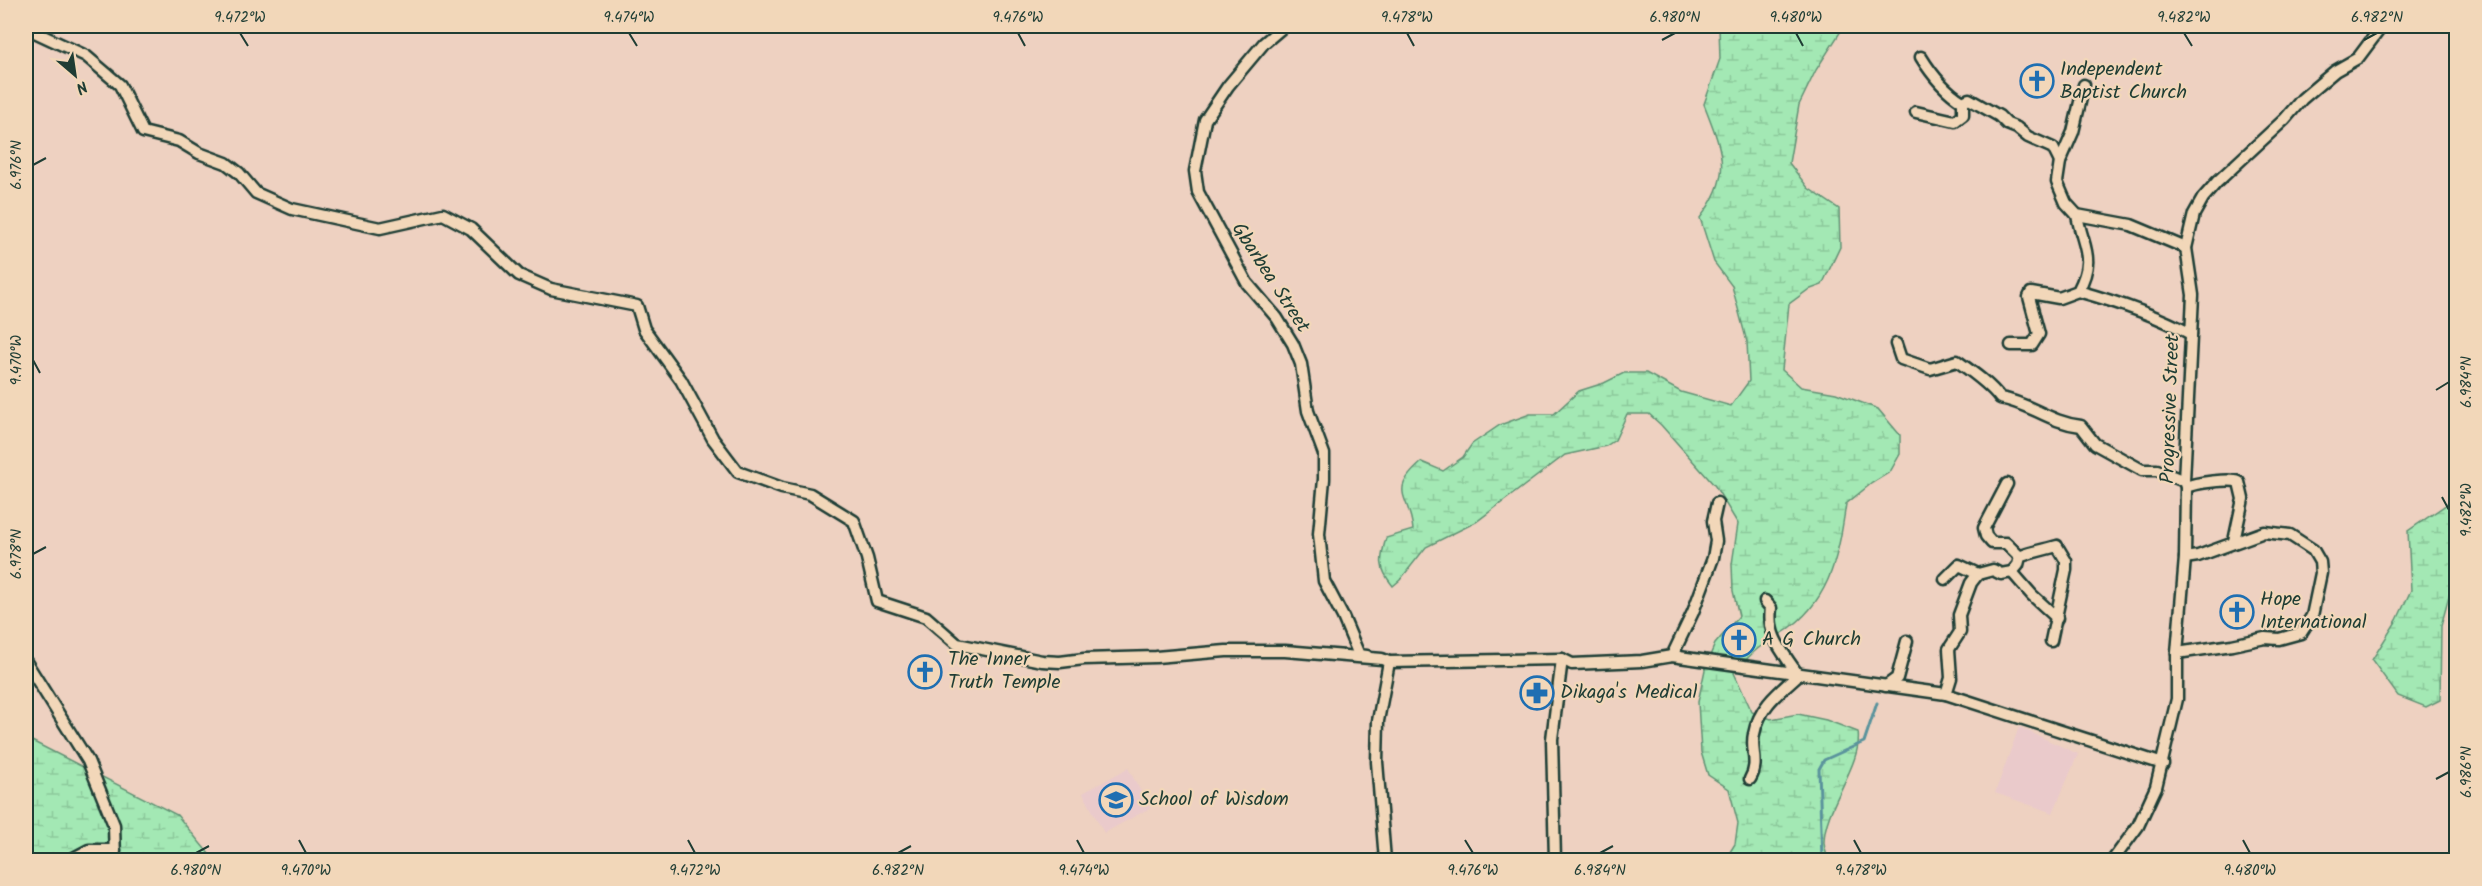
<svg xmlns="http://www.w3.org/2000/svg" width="2482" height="886" font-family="Kalam,sans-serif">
	<defs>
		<pattern id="wetland-marsh" width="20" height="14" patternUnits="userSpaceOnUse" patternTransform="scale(1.5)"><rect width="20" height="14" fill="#a3e8b4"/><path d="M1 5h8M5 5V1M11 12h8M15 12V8" fill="none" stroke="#8cc89b"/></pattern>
	</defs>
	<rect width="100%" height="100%" fill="#eed1c1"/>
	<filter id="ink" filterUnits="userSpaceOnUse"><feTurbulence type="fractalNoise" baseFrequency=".0167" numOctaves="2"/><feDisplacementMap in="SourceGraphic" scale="12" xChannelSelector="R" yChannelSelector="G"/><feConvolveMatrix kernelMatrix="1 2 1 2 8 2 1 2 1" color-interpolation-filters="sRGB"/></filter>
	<g filter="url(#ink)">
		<!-- built -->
		<g fill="#eacacb">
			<polygon points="2019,727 2078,754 2053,813 1995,793"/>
			<polygon points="1128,768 1150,808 1104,833 1083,793"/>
		</g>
		<!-- wetland -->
		<g fill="url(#wetland-marsh)" stroke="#619274" stroke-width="1.5">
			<path d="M1719 26H1839L1841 31 1816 70 1799 105 1789 163 1808 188 1839 209 1840 247 1822 285 1808 290 1789 304 1782 370 1801 387 1836 393 1878 409 1900 435V454L1890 472 1872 483 1846 504C1839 551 1832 596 1791 627 1782 635 1769 639 1760 647 1750 654 1742 665 1734 673L1752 712 1771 719 1798 714 1826 720 1858 732C1863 764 1824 807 1824 842 1824 848 1827 855 1828 860H1725L1735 844 1738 823 1729 789 1708 775 1701 752 1698 702 1706 665 1715 644 1739 616 1733 591 1732 564 1738 524 1715 486 1661 425 1649 414H1627L1615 440 1606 446 1565 455 1476 522 1426 547 1400 580 1393 586C1378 568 1380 559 1386 538L1413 530C1410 495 1387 492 1422 462L1443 471 1463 457 1472 444 1500 425 1530 414H1554L1579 391 1604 383 1624 373H1646L1681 392 1731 406 1749 381 1747 342 1732 286 1714 262 1700 218C1734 174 1722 151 1704 104L1720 59Z"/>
			<polygon points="2456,498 2456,571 2441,626 2440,700 2426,707 2398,696 2372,660 2397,620 2411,590 2408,531"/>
			<polygon points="26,738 177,815 214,860 26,860"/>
		</g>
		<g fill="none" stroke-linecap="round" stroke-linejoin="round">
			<!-- stream -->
			<polyline stroke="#5a939c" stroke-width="3" points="1822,860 1819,769 1824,760 1864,742 1877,703"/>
			<defs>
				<g id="street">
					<polyline points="1284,26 1264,43 1228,86 1205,120 1195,171 1198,192 1247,283 1277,318 1293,344 1301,364 1308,411 1324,454 1324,479 1319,534 1324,581 1343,617 1359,655 1367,656"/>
					<polyline points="26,28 86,56 120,85 143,132 179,141 199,153 226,163 239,173 256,193 292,209 380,228 443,214 471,229 519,275 551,289 637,306 644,329 681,380 713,439 738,472 782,488 810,494 854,521 867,558 877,601 926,617 957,644 1042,661 1060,662 1084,659 1156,657 1226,651 1285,651 1382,659 1389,662 1562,659 1572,664 1642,661 1672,656 1946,694 2163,764"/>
					<path d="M1921 57C1932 75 1945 91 1963 102L1969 99 1999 116 2007 124 2017 128 2028 137 2053 148 2060 162"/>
					<polyline points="2084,85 2073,132 2060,162 2057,182 2066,203 2077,215 2131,225 2186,248"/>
					<polyline points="1916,112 1955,121 1963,115 1963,102"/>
					<path d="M2078 291C2117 302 2156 315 2191 334"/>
					<path d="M1896 344 1901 359 1930 369 1957 361C1971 371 1991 385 2000 398 2030 403 2048 422 2081 426L2095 444 2142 470H2157L2184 481"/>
					<path d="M2011 345H2032L2039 334 2029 297 2031 293 2059 298 2078 291C2096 257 2083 249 2077 215"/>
					<polyline points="2007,484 1984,528 1986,536 1992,543 2006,543 2020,557"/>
					<path d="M2186 487C2195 483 2230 478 2239 482L2243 499 2234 541"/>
					<polyline points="2012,572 2032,595 2057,618"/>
					<polyline points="1945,579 1959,565 1978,574"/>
					<polyline points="2177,653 2232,645 2265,638 2279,639 2301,633 2312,616 2321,573 2320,562 2313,550 2290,535 2264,532 2198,556 2185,558"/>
					<polyline points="1672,656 1693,612 1713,558 1716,541 1713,521 1717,503"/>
					<polyline points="26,662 88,761 114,825 115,860"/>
					<polyline points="1886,686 1897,678 1907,641"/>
					<path d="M1946 694 1951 678 1949 649 1960 632 1959 615 1971 583 1978 574 1993 570 2001 574 2012 572 2018 565 2020 557C2026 553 2048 549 2057 546L2066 561V570L2051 641"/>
					<path d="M1750 779C1760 762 1750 751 1754 734 1759 707 1779 692 1798 675 1783 651 1767 638 1771 608L1765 601"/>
					<polyline points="70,860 89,850 115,850"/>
					<polyline points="1385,860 1377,762 1378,721 1389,662"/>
					<polyline points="1555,860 1552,739 1562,659"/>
					<polyline points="2113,860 2138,826 2156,787 2177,699 2177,653 2185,558 2186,487 2184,481 2193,295 2186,248 2194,214 2203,198 2217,182 2285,119 2302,99 2335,71 2358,58 2382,26"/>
				</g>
			</defs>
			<!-- street casing -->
			<use href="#street" stroke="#1f3d34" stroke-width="15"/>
			<!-- street -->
			<use href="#street" stroke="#f2d7b9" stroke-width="10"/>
		</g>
	</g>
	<!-- ticks -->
	<path fill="none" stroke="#1f3d34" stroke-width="2" d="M240 33 248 46M629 33 637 46M1018 33 1025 46M1407 33 1414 46M1796 33 1803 46M2184 33 2192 46M1662 40 1675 33M2364 40 2377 33M33 165 46 158M33 360 40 373M2436 390 2449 382M2442 497 2449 510M33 554 46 547M2436 779 2449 772M299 840 306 853M688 840 695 853M1077 840 1084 853M1465 840 1473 853M1854 840 1861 853M2243 840 2250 853M196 853 209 846M898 853 911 846M1600 853 1613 846"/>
	<!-- icons -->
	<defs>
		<symbol id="church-ring" viewBox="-11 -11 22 22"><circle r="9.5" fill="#f2d7b9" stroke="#1f6fb2" stroke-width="1.5"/><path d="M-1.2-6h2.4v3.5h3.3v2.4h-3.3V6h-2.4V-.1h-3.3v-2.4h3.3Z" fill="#1f6fb2"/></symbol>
		<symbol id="pharmacy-ring" viewBox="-11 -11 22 22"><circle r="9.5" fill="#f2d7b9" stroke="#1f6fb2" stroke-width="1.5"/><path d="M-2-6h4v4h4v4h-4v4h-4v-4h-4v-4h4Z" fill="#1f6fb2"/></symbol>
		<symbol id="school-ring" viewBox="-11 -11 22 22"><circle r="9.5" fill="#f2d7b9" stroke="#1f6fb2" stroke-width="1.5"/><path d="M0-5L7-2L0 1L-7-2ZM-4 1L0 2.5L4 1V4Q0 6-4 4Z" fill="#1f6fb2"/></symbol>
	</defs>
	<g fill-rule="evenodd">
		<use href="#church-ring" x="2018" y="62" width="38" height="38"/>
		<use href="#church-ring" x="2218" y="593" width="38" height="38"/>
		<use href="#church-ring" x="1720" y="621" width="38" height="38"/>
		<use href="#church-ring" x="906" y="653" width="38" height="38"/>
		<use href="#pharmacy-ring" x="1518" y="674" width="38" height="38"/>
		<use href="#school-ring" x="1097" y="781" width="38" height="38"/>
	</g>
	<g text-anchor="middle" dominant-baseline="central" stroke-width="4.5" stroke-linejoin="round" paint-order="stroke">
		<!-- poi labels -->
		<g font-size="20" fill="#1f3d34" stroke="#f2d7b9" text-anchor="start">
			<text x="2060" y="70">Independent<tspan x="2060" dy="23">Baptist Church</tspan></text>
			<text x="2260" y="600">Hope<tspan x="2260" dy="23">International</tspan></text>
			<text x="1762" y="640">A G Church</text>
			<text x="948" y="660">The Inner<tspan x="948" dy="23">Truth Temple</tspan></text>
			<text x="1560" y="693">Dikaga's Medical</text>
			<text x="1139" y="800">School of Wisdom</text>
		</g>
		<!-- street labels -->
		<g font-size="20" fill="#1f3d34" stroke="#f2d7b9">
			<text transform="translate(1270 278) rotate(57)">Gbarbea Street</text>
			<text transform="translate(2171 409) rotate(-88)">Progressive Street</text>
		</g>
	</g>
	<!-- margin -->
	<rect width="2482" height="886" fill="none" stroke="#f2d7b9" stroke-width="66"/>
	<!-- north arrow -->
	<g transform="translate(75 75) rotate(151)" stroke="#f2d7b9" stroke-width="4.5" paint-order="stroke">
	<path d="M0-4.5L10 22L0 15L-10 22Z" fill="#1f3d34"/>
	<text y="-9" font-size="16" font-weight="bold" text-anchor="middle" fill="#1f3d34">N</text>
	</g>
	<rect x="33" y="33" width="2416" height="820" fill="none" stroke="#1f3d34" stroke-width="2"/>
	<g font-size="15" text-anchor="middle" fill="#1f3d34">
		<text x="240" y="22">9.472°W</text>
		<text x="629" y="22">9.474°W</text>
		<text x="1018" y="22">9.476°W</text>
		<text x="1407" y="22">9.478°W</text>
		<text x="1675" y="22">6.980°N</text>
		<text x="1796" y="22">9.480°W</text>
		<text x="2184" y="22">9.482°W</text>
		<text x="2377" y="22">6.982°N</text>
		<text transform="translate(16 165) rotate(-90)" y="5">6.976°N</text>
		<text transform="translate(16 360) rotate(-90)" y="5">9.470°W</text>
		<text transform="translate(2466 382) rotate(-90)" y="5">6.984°N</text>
		<text transform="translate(2466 510) rotate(-90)" y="5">9.482°W</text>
		<text transform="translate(16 554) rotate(-90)" y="5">6.978°N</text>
		<text transform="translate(2466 772) rotate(-90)" y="5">6.986°N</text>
		<text x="196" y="875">6.980°N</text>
		<text x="306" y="875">9.470°W</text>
		<text x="695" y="875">9.472°W</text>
		<text x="898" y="875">6.982°N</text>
		<text x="1084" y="875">9.474°W</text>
		<text x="1473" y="875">9.476°W</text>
		<text x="1600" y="875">6.984°N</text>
		<text x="1861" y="875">9.478°W</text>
		<text x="2250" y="875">9.480°W</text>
	</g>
</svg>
